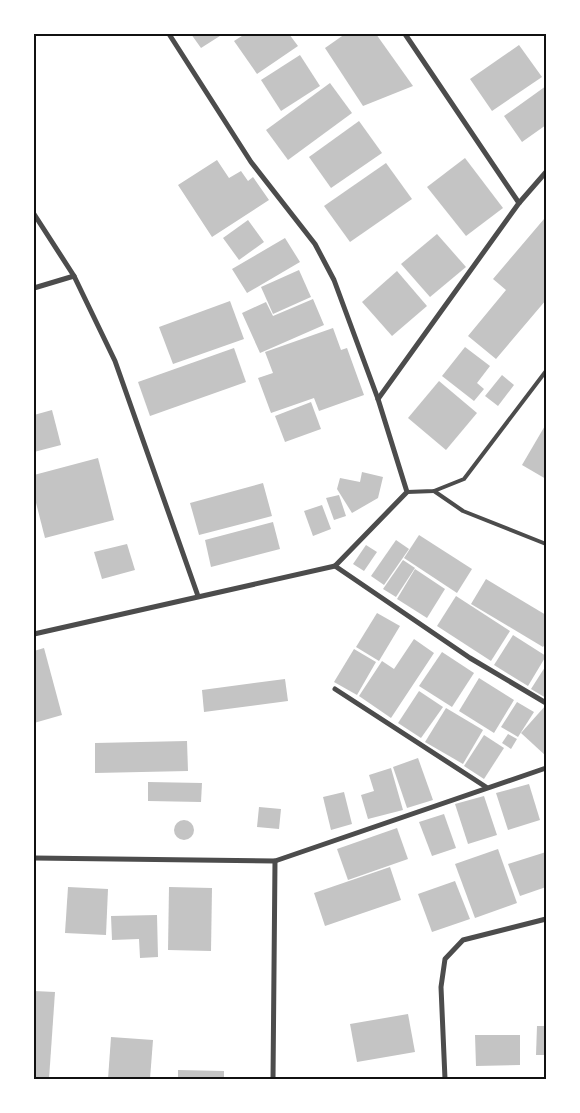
<svg xmlns="http://www.w3.org/2000/svg" width="580" height="1113" font-family="'Titillium Web',sans-serif">
	<rect width="100%" height="100%" fill="#fff"/>
	<!-- building -->
	<g fill="#c4c4c4">
		<polygon points="191,34 223,34 201,48"/>
		<polygon points="245,34 289,34 298,46 257,74 234,41"/>
		<polygon points="345,34 376,34 413,86 363,106 325,48"/>
		<polygon points="519,45 542,77 492,111 470,79"/>
		<polygon points="300,55 320,86 281,111 261,80"/>
		<polygon points="330,83 352,113 288,160 266,130"/>
		<polygon points="546,86 546,125 522,142 504,116"/>
		<polygon points="359,121 382,153 331,188 309,157"/>
		<polygon points="465,158 503,208 466,236 427,187"/>
		<polygon points="217,160 229,178 241,171 248,181 253,177 269,200 212,237 178,185"/>
		<polygon points="386,163 412,199 350,242 324,206"/>
		<polygon points="544,219 546,221 546,300 496,359 468,336 506,290 493,279"/>
		<polygon points="248,220 264,242 239,260 223,238"/>
		<polygon points="437,234 466,267 430,297 401,264"/>
		<polygon points="285,238 300,262 247,293 232,269"/>
		<polygon points="299,270 311,297 273,314 261,287"/>
		<polygon points="397,271 427,306 392,336 362,302"/>
		<polygon points="313,299 324,325 260,353 242,313 266,302 273,316"/>
		<polygon points="230,301 244,339 173,364 159,327"/>
		<polygon points="333,328 341,350 347,348 364,395 319,411 314,398 271,413 258,378 273,373 265,352"/>
		<polygon points="465,347 490,366 477,383 484,389 474,401 442,376"/>
		<polygon points="234,348 246,382 150,416 138,382"/>
		<polygon points="502,375 514,385 498,406 485,396"/>
		<polygon points="439,381 477,413 446,450 408,418"/>
		<polygon points="311,402 321,429 285,442 275,416"/>
		<polygon points="52,410 61,445 34,452 34,415"/>
		<polygon points="546,424 546,479 522,465"/>
		<polygon points="98,458 114,520 45,538 34,495 34,475"/>
		<polygon points="362,472 383,477 378,498 352,513 337,489 340,478 360,482"/>
		<polygon points="263,483 272,516 199,535 190,503"/>
		<polygon points="339,495 346,516 334,520 326,498"/>
		<polygon points="322,505 331,529 313,536 304,511"/>
		<polygon points="273,522 280,549 211,567 205,540"/>
		<polygon points="419,535 472,569 457,593 404,558"/>
		<polygon points="396,540 409,549 384,585 371,576"/>
		<polygon points="127,544 135,570 102,579 94,552"/>
		<polygon points="366,545 377,552 364,571 353,564"/>
		<polygon points="403,560 415,568 396,597 383,589"/>
		<polygon points="415,569 445,589 427,618 397,599"/>
		<polygon points="486,579 546,615 546,643 543,647 471,604"/>
		<polygon points="456,596 510,631 491,661 437,626"/>
		<polygon points="377,613 400,626 379,661 356,647"/>
		<polygon points="513,635 546,656 528,686 494,665"/>
		<polygon points="414,639 434,653 391,718 359,696 382,661 394,669"/>
		<polygon points="44,648 62,715 34,723 34,651"/>
		<polygon points="354,649 376,662 357,695 334,682"/>
		<polygon points="442,652 474,673 452,707 419,686"/>
		<polygon points="545,667 546,669 546,698 531,689"/>
		<polygon points="479,678 514,700 494,733 459,711"/>
		<polygon points="285,679 288,701 204,712 202,690"/>
		<polygon points="419,691 443,707 421,738 398,723"/>
		<polygon points="517,702 534,712 518,737 501,727"/>
		<polygon points="546,705 546,756 521,733"/>
		<polygon points="446,708 483,730 463,764 425,742"/>
		<polygon points="508,734 517,739 511,749 502,743"/>
		<polygon points="484,735 504,748 484,779 464,766"/>
		<polygon points="187,741 188,771 95,773 95,743"/>
		<polygon points="418,758 433,800 407,808 393,767"/>
		<polygon points="391,768 403,810 368,819 361,795 374,791 369,775"/>
		<polygon points="148,782 202,783 201,802 148,801"/>
		<polygon points="529,784 540,820 508,830 496,793"/>
		<polygon points="344,792 352,824 331,830 323,797"/>
		<polygon points="484,796 497,835 468,844 455,804"/>
		<polygon points="259,807 281,809 279,829 257,827"/>
		<polygon points="444,814 456,848 432,856 419,822"/>
		<circle cx="184" cy="830" r="10"/>
		<polygon points="397,828 408,859 348,880 337,849"/>
		<polygon points="498,849 517,903 475,918 455,864"/>
		<polygon points="546,852 546,887 520,896 508,864"/>
		<polygon points="390,867 401,900 325,926 314,893"/>
		<polygon points="455,881 470,919 432,932 418,894"/>
		<polygon points="68,887 108,889 106,935 65,933"/>
		<polygon points="169,887 212,888 211,951 168,950"/>
		<polygon points="157,915 158,957 140,958 139,939 112,940 111,916"/>
		<polygon points="34,991 55,992 49,1079 34,1079"/>
		<polygon points="408,1014 415,1052 357,1062 350,1024"/>
		<polygon points="537,1026 546,1026 546,1055 536,1055"/>
		<polygon points="475,1035 520,1035 520,1065 476,1066"/>
		<polygon points="111,1037 153,1040 150,1079 108,1079"/>
		<polygon points="178,1070 224,1071 224,1079 178,1079"/>
	</g>
	<g fill="none" stroke-linecap="round" stroke-linejoin="round">
		<!-- service -->
		<g stroke="#4c4c4c" stroke-width="4">
			<polyline points="434,491 463,511 546,544"/>
			<polyline points="407,492 434,491 464,479 546,371"/>
		</g>
		<!-- minor -->
		<g stroke="#4c4c4c" stroke-width="5">
			<polyline points="405,34 519,203"/>
			<polyline points="34,214 74,276 115,361 198,596"/>
			<polyline points="34,288 74,276"/>
			<polyline points="378,399 519,203 546,172"/>
			<polyline points="335,566 470,658 546,703"/>
			<polyline points="34,634 335,566 407,492 378,399 334,280 315,244 251,162 169,34"/>
			<polyline points="335,689 486,787"/>
			<polyline points="34,858 275,861 546,768"/>
			<polyline points="273,1079 275,861"/>
			<polyline points="445,1079 441,987 445,959 463,940 546,919"/>
		</g>
	</g>
	<!-- border -->
	<rect width="580" height="1113" fill="none" stroke="#ffffff" stroke-width="70"/>
	<rect x="35" y="35" width="510" height="1043" fill="none" stroke="#111" stroke-width="2"/>
</svg>
